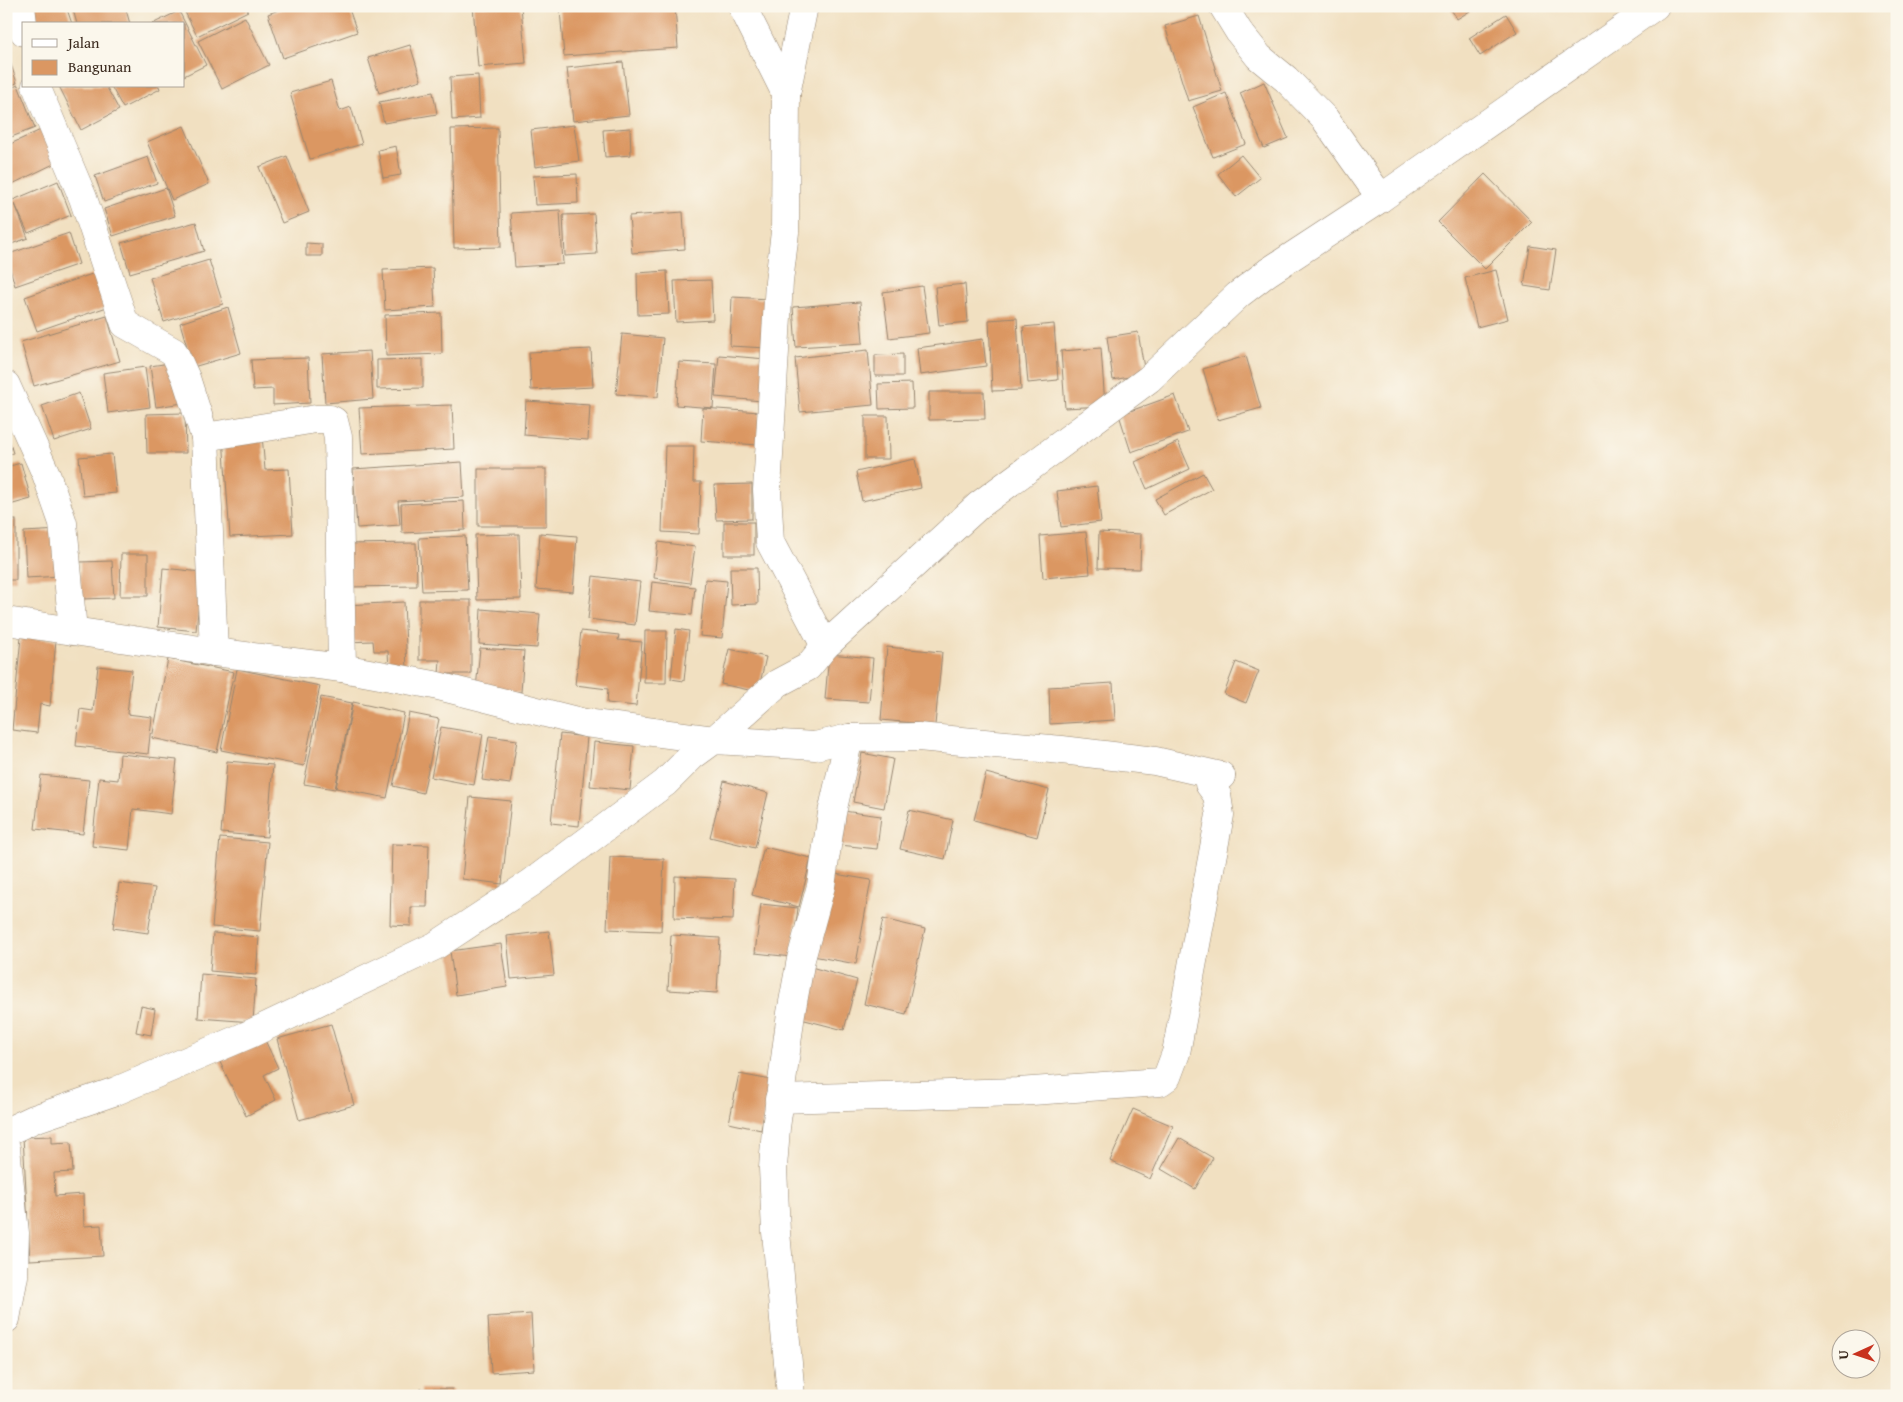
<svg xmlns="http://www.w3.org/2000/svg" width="1903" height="1402" font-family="'Gentium Book Plus',serif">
	<rect width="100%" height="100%" fill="#fbf7ec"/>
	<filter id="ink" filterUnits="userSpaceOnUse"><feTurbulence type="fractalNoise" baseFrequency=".02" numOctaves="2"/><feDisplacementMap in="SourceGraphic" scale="10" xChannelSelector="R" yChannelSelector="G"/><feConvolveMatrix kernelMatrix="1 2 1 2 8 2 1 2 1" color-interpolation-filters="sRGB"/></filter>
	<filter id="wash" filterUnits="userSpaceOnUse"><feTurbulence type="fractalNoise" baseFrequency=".0096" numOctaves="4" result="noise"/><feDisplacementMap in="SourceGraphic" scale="20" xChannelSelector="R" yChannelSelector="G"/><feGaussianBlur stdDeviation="1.12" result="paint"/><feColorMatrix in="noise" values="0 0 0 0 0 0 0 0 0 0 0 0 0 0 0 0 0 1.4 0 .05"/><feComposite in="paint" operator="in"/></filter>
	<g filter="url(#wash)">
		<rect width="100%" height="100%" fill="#f1e0c1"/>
		<g id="blocks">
			<!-- building -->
			<g fill="#db9762">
				<polygon points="34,6 66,6 72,24 35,24"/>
				<polygon points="72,6 125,6 130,24 77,24"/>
				<polygon points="182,6 246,6 248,11 197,36"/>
				<polygon points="289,6 348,6 357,32 283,58 268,14"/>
				<polygon points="473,6 521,6 526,63 478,67"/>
				<polygon points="609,6 675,6 678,48 564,56 560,10"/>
				<polygon points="1449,6 1478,6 1457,19"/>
				<polygon points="179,11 206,65 184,76 184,24 152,24"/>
				<polygon points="1506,14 1517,32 1480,56 1469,38"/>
				<polygon points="1199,16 1222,91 1188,101 1165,26"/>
				<polygon points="245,17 269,65 222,89 198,41"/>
				<polygon points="410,45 421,80 379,93 368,58"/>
				<polygon points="6,49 17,83 6,87"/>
				<polygon points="623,62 629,115 573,121 567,68"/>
				<polygon points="478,75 480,118 452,120 450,77"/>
				<polygon points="331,81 340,111 351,107 362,144 310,159 290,93"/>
				<polygon points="1264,82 1288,138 1264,148 1240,93"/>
				<polygon points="18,85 35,128 6,139 6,90"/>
				<polygon points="59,86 106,86 119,110 81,130"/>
				<polygon points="111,86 159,86 160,89 123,108"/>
				<polygon points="433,92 437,114 384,123 379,102"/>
				<polygon points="1226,93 1246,144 1213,157 1193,107"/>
				<polygon points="574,125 579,161 535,167 531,130"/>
				<polygon points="184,126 209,184 172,200 147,142"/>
				<polygon points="45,128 60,161 6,187 6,146"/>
				<polygon points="498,128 501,247 454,248 451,129"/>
				<polygon points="630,128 631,155 605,157 603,130"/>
				<polygon points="396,146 401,175 383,178 378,150"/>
				<polygon points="1241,155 1260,178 1236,197 1218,174"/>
				<polygon points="287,156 309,212 282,223 259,167"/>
				<polygon points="148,157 157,183 104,202 95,176"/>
				<polygon points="577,174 578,203 535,205 533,176"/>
				<polygon points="1485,174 1532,222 1485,269 1438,222"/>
				<polygon points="58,181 71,215 28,233 15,204 28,238 6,246 6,197 11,195 13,200"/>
				<polygon points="166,188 175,216 113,236 104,209"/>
				<polygon points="560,210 563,264 515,267 511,213"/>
				<polygon points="683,212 685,249 632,253 629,216"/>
				<polygon points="594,214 597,254 565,256 563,215"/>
				<polygon points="196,222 204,251 130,273 121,243"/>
				<polygon points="69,233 79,264 15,286 6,255"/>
				<polygon points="306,243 322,244 322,256 306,256"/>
				<polygon points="1530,246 1556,250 1550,290 1524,286"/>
				<polygon points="209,260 223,304 164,322 150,278"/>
				<polygon points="433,268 435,307 385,310 383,270"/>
				<polygon points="1496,270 1508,319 1477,327 1465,278"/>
				<polygon points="667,271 669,314 638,315 637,273"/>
				<polygon points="95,273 107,307 37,331 25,297"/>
				<polygon points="711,280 713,320 676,322 674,281"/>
				<polygon points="965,284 968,322 939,325 935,287"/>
				<polygon points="922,286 929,333 889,338 883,292"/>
				<polygon points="732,297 769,299 767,348 730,346"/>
				<polygon points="860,302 863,343 796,347 793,307"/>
				<polygon points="228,307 241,353 193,367 180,323"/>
				<polygon points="441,313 442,354 386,356 385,315"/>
				<polygon points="107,316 120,361 34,386 21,342"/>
				<polygon points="1017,318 1021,390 992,391 989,320"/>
				<polygon points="1054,324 1058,380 1028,383 1023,327"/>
				<polygon points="1138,332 1145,374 1113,380 1107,337"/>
				<polygon points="622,334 663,338 658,397 616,394"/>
				<polygon points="983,339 986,366 920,375 917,348"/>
				<polygon points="1101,348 1105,406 1065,408 1061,351"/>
				<polygon points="591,349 593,387 531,390 529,352"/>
				<polygon points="868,350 873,405 800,412 795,358"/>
				<polygon points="370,351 373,399 325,403 322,354"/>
				<polygon points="903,354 903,376 875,376 875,355"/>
				<polygon points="719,355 766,359 762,401 715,397"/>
				<polygon points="1246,356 1261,408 1218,420 1203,369"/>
				<polygon points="308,358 310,403 273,405 273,389 253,390 251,360"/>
				<polygon points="423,359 423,388 377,389 377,360"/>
				<polygon points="177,362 183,403 156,407 150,366"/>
				<polygon points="679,362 716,364 713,408 676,405"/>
				<polygon points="145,367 150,407 108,413 103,373"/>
				<polygon points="912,383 913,408 879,409 878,384"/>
				<polygon points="929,392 984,392 985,419 929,420"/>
				<polygon points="79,393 91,429 54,441 42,406"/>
				<polygon points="1175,395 1188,432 1131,452 1119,415"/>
				<polygon points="526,401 590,405 588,440 524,435"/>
				<polygon points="452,405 454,449 362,454 359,408"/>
				<polygon points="703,408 760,412 758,445 701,441"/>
				<polygon points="185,413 186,453 147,453 146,414"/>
				<polygon points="865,416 888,416 889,459 865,459"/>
				<polygon points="6,430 13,453 6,455"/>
				<polygon points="262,435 265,470 289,469 293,534 230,537 223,437"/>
				<polygon points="1178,442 1190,469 1147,489 1135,462"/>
				<polygon points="665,446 694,446 693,482 701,482 699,534 662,532"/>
				<polygon points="112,454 116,493 83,496 79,457"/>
				<polygon points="915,459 921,488 862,501 856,472"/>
				<polygon points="462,462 464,497 398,501 400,525 357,528 353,469"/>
				<polygon points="21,463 31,499 6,506 6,467"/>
				<rect x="478" y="469" width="68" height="57"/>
				<polygon points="1203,473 1212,489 1164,515 1155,499"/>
				<polygon points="752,484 752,519 716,520 714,485"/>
				<polygon points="1097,486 1101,522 1061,527 1057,491"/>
				<polygon points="464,501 465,530 402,533 401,504"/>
				<rect x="6" y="520" width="10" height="60"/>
				<rect x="724" y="522" width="30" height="33"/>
				<polygon points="60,530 62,576 26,578 24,532"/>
				<polygon points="1086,532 1090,574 1043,578 1040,536"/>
				<polygon points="1099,532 1141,534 1140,569 1098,568"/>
				<polygon points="540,533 577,536 573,592 536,589"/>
				<polygon points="519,534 521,599 477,600 475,535"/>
				<polygon points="465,536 468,590 422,591 419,538"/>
				<polygon points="658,542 695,547 690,583 654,578"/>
				<polygon points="416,543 417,586 346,587 346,544"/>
				<polygon points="121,554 148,554 148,596 120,596"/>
				<polygon points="112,561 114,598 81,599 80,562"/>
				<polygon points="163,568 202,572 196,631 158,627"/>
				<polygon points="730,568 757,568 758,604 731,605"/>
				<polygon points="593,576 640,582 635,625 588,619"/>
				<polygon points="705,579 727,581 722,638 700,636"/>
				<polygon points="652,582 695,587 692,615 649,611"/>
				<polygon points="419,600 471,600 471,674 439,674 440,660 419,660"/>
				<polygon points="404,602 407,670 389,671 388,651 374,651 373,641 346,642 345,605"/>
				<polygon points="481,609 540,614 537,648 479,644"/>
				<polygon points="676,629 689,631 684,681 671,679"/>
				<polygon points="581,631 619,635 618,640 642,642 636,706 607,703 608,689 575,685"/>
				<polygon points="645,631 667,631 666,683 644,683"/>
				<polygon points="21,637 56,640 50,706 40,704 37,733 12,730"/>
				<polygon points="887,647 942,652 935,725 881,720"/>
				<polygon points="480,648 524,651 521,692 476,689"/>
				<polygon points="729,649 766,657 758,692 721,684"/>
				<polygon points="829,654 873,658 869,702 825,699"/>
				<polygon points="168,659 234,672 217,752 152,738"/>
				<polygon points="1236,662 1259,671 1246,703 1224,694"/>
				<polygon points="98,666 132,670 127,714 152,717 148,754 76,746 80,709 93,711"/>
				<polygon points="237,669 320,686 304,766 221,750"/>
				<polygon points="1113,683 1115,720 1050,724 1049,687"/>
				<polygon points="321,697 352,703 335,789 304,784"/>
				<polygon points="353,702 404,713 387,798 336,788"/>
				<polygon points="409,713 439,719 423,793 393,786"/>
				<polygon points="441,727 483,734 474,785 431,777"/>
				<polygon points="560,734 587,737 579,826 551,823"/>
				<polygon points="489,736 517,740 510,784 482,780"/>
				<polygon points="594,742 634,746 630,790 590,786"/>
				<polygon points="862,753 893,759 884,808 853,802"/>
				<polygon points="120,754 177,760 171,814 133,809 129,850 92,846 99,778 118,780"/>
				<polygon points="227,761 273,765 267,837 221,833"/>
				<polygon points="986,773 1049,790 1037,837 974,820"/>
				<polygon points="41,775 89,780 83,834 35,829"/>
				<polygon points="724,781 768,793 755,848 710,837"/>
				<polygon points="470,797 511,801 502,884 462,879"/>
				<polygon points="909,810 953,820 945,859 900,849"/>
				<polygon points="843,811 881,816 877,849 840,845"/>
				<polygon points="220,838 268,842 260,931 212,927"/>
				<polygon points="392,844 429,845 427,907 411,907 411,926 390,925"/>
				<polygon points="764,847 811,858 799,907 752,895"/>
				<polygon points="610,857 664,859 661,931 607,929"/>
				<polygon points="829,873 871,880 856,964 813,956"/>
				<polygon points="675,876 735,879 733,920 674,918"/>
				<polygon points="119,883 155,888 148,933 113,928"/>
				<polygon points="761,904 798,908 792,957 755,953"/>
				<polygon points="883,919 925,929 906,1014 864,1004"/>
				<polygon points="549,931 554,975 511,979 507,936"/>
				<polygon points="213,933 259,937 256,975 210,971"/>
				<polygon points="671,935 720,938 717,993 668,990"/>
				<polygon points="501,944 507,987 456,995 450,951"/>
				<polygon points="811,967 857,980 844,1030 797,1018"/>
				<polygon points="201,974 256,979 253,1022 198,1018"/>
				<polygon points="141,1006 155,1009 151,1035 136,1032"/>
				<polygon points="331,1024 354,1105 299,1120 277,1039"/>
				<polygon points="264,1038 278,1068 264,1075 276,1100 246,1116 219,1060"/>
				<polygon points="739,1074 771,1080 761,1130 729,1123"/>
				<polygon points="1133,1109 1173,1126 1150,1179 1110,1161"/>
				<polygon points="52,1136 52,1143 71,1142 73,1172 54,1173 55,1196 83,1194 84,1226 101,1225 103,1256 30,1260 23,1137"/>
				<polygon points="1179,1138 1213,1158 1195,1189 1161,1169"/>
				<polygon points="531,1314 534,1370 491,1373 488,1317"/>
				<rect x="421" y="1389" width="31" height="7"/>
			</g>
		</g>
	</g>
	<g filter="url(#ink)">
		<use href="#blocks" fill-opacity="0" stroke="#968570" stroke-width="1"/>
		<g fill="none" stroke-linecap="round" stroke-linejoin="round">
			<defs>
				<g id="minor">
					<polyline points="21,6 24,32"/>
					<polyline points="742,6 786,94 785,232 779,282 767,490 770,542 825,646"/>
					<polyline points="1223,6 1239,32 1259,57 1286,79 1325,119 1381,198"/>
					<polyline points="36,86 83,198 125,324 174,352 186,378 205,437 214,652"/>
					<polyline points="786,94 804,6"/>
					<polyline points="6,385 46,474 63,523 73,631"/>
					<polyline points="205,437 316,419 330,419 334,421 338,437 342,668"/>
					<polyline points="6,621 214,652 342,668 434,685 585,723 714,740 778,683 808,667 825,646 978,506 1149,379 1238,295 1268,272 1381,198 1655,6"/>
					<polyline points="779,1099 1018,1092 1160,1082 1167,1077 1176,1053 1220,815 1217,795 1209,784 1221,776"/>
					<polyline points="6,1132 34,1119 116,1091 250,1034 435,946 531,883 665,783 692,756 714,740 815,746 849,738 918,737 1062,750 1155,761 1221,776"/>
					<polyline points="6,1148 15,1233 14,1276 6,1319"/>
					<polyline points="791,1396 776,1232 773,1168 776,1128 791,1013 801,959 821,886 832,813 849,738"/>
				</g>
			</defs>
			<!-- minor casing -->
			<use href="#minor" stroke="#968570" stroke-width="29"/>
			<!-- minor -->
			<use href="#minor" stroke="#fff" stroke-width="28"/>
		</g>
	</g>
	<!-- margin -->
	<rect width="1903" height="1402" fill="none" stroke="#fbf7ec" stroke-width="25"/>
	<!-- legend -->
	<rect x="22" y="22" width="162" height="65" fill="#fbf7ec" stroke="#aea59a"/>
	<rect x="32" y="39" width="25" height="8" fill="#ffffff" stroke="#aea59a"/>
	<text x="68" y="48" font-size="15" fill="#3b2a1e">Jalan</text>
	<rect x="32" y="60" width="25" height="15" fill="#db9762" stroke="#aea59a"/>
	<text x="68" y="72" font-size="15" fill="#3b2a1e">Bangunan</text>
	<!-- north arrow -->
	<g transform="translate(1856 1354) rotate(267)"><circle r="24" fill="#fbf7ec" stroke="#aea59a"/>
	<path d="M0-4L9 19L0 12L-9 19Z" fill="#c8321e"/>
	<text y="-8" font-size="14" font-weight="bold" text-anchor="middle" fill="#3b2a1e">U</text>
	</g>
</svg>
